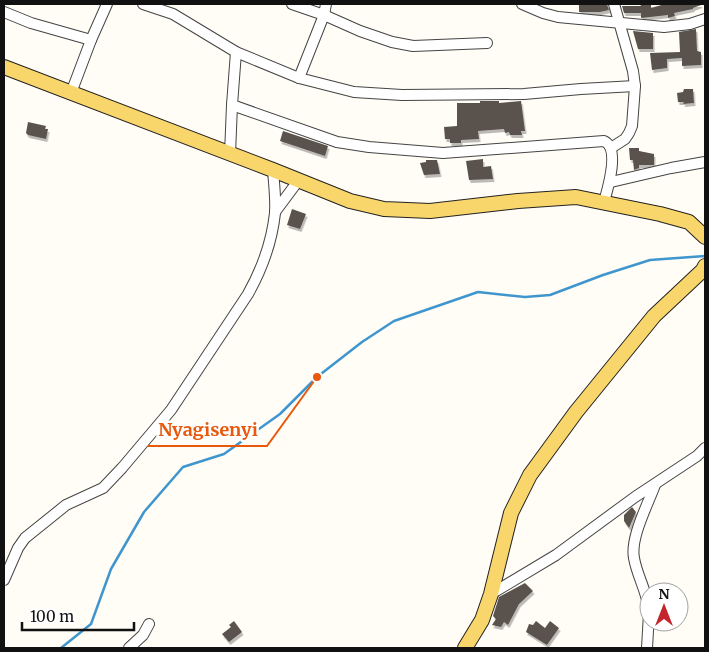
<svg xmlns="http://www.w3.org/2000/svg" width="709" height="652" font-family="Merriweather,serif">
	<defs>
		<filter id="shadow"><feDropShadow dx="1.5" dy="3" stdDeviation="0" flood-color="#0004"/></filter>
	</defs>
	<rect width="100%" height="100%" fill="#fffdf5"/>
	<g fill="none" stroke-linecap="round" stroke-linejoin="round">
		<!-- stream -->
		<polyline stroke="#3f96cf" stroke-width="2.5" points="61,648 91,624 111,569 144,512 183,467 224,454 280,414 317,377 362,342 394,321 478,292 525,297 550,295 603,275 650,260 705,256"/>
	</g>
	<!-- building -->
	<g fill="#5a524d" filter="url(#shadow)">
		<polygon points="579,4 607,4 609,10 600,12 579,12"/>
		<polygon points="640,4 651,4 651,8 665,4 700,4 701,5 693,8 693,9 674,13 675,16 668,18 668,15 641,18 641,13 624,13 622,6 641,6"/>
		<polygon points="696,29 697,51 701,52 701,65 682,66 682,58 667,59 667,68 652,70 650,53 680,52 679,32"/>
		<polygon points="633,31 653,33 653,49 638,49"/>
		<polygon points="684,89 693,89 694,103 683,104 684,102 678,102 677,93 683,92"/>
		<polygon points="480,101 499,101 499,103 521,101 525,131 521,131 522,135 510,135 509,132 505,133 504,129 478,131 479,139 461,140 461,143 450,143 450,139 445,139 444,127 457,126 457,103 480,103"/>
		<polygon points="28,122 46,126 45,129 48,129 46,139 28,135 26,133"/>
		<polygon points="283,131 328,146 325,156 280,141"/>
		<polygon points="629,148 639,148 639,151 654,154 654,165 639,165 639,168 634,170 633,160 630,160"/>
		<polygon points="483,159 483,167 491,166 493,179 469,180 466,161"/>
		<polygon points="426,160 437,160 440,174 424,175 420,163 426,162"/>
		<polygon points="292,209 306,214 300,229 287,225"/>
		<polygon points="632,507 636,512 629,528 624,521 624,515"/>
		<polygon points="525,583 533,591 519,604 508,625 504,622 501,627 492,625 496,619 493,616 499,597"/>
		<polygon points="234,621 242,632 229,642 222,634 231,627 229,625"/>
		<polygon points="536,621 545,628 550,621 559,628 547,645 526,632 529,624 533,625"/>
	</g>
	<g fill="none" stroke-linecap="round" stroke-linejoin="round">
		<defs>
			<g id="minor">
				<polyline points="143,4 173,14 236,52 299,78 354,92 402,95 524,94 581,89 635,86"/>
				<polyline points="292,4 324,15 360,31 392,42 413,46 487,43"/>
				<polyline points="522,4 543,13 558,17 664,27 690,24 705,19"/>
				<polyline points="4,12 31,23 91,40"/>
				<polyline points="299,78 324,15 326,4"/>
				<polyline points="71,93 91,40 107,4"/>
				<path d="M232 105 337 142 369 147 443 153 604 141C620 148 608 188 604 202"/>
				<polyline points="611,148 625,139 629,133 632,126 635,86 633,71 614,4"/>
				<polyline points="230,154 232,105 236,52"/>
				<polyline points="611,182 671,168 705,162"/>
				<polyline points="275,212 298,181"/>
				<path d="M4 580 18 548 25 538 66 505 103 488 122 468 171 410 248 294C262 269 272 241 275 213 276 199 274 184 273 170"/>
				<polyline points="491,594 556,555 635,497 697,456 705,448"/>
				<path d="M649 610C647 591 637 576 634 558 630 538 648 504 655 485"/>
				<polyline points="129,648 143,635 149,624"/>
				<polyline points="647,648 649,613"/>
			</g>
			<g id="major">
				<polyline points="4,67 273,170 350,201 384,209 430,211 518,201 576,197 660,214 689,222 705,237"/>
				<polyline points="465,648 482,620 491,594 511,513 530,475 576,412 654,316 703,270 705,266"/>
			</g>
		</defs>
		<!-- minor casing -->
		<use href="#minor" stroke="#444" stroke-width="12"/>
		<!-- major casing -->
		<use href="#major" stroke="#222" stroke-width="16"/>
		<!-- minor -->
		<use href="#minor" stroke="#fff" stroke-width="10"/>
		<!-- major -->
		<use href="#major" stroke="#f9d66b" stroke-width="14"/>
	</g>
	<!-- callouts -->
	<path fill="none" stroke="#e8590c" stroke-width="2" d="M317 377L267 446H148"/>
	<circle fill="#e8590c" stroke="#fff" stroke-width="2" cx="317" cy="377" r="5"/>
	<g font-size="18" text-anchor="middle" font-weight="bold" fill="#e8590c" stroke="#fff" stroke-width="5" stroke-linejoin="round" paint-order="stroke">
		<text x="208" y="436">Nyagisenyi</text>
	</g>
	<!-- border -->
	<rect width="709" height="652" fill="none" stroke="#111111" stroke-width="10"/>
	<!-- north arrow -->
	<g transform="translate(664 607)"><circle r="24" fill="#ffffff" stroke="#a0a0a0"/>
	<path d="M0-4L9 19L0 12L-9 19Z" fill="#c4262e"/>
	<text y="-8" font-size="14" font-weight="bold" text-anchor="middle" fill="#111111">N</text>
	</g>
	<!-- scale -->
	<path d="M22 622v8h112v-8" fill="none" stroke="#111111" stroke-width="2.5"/>
	<text x="30" y="622" font-size="15" fill="#111111" stroke="#ffffff" stroke-width="4" paint-order="stroke">100 m</text>
</svg>
